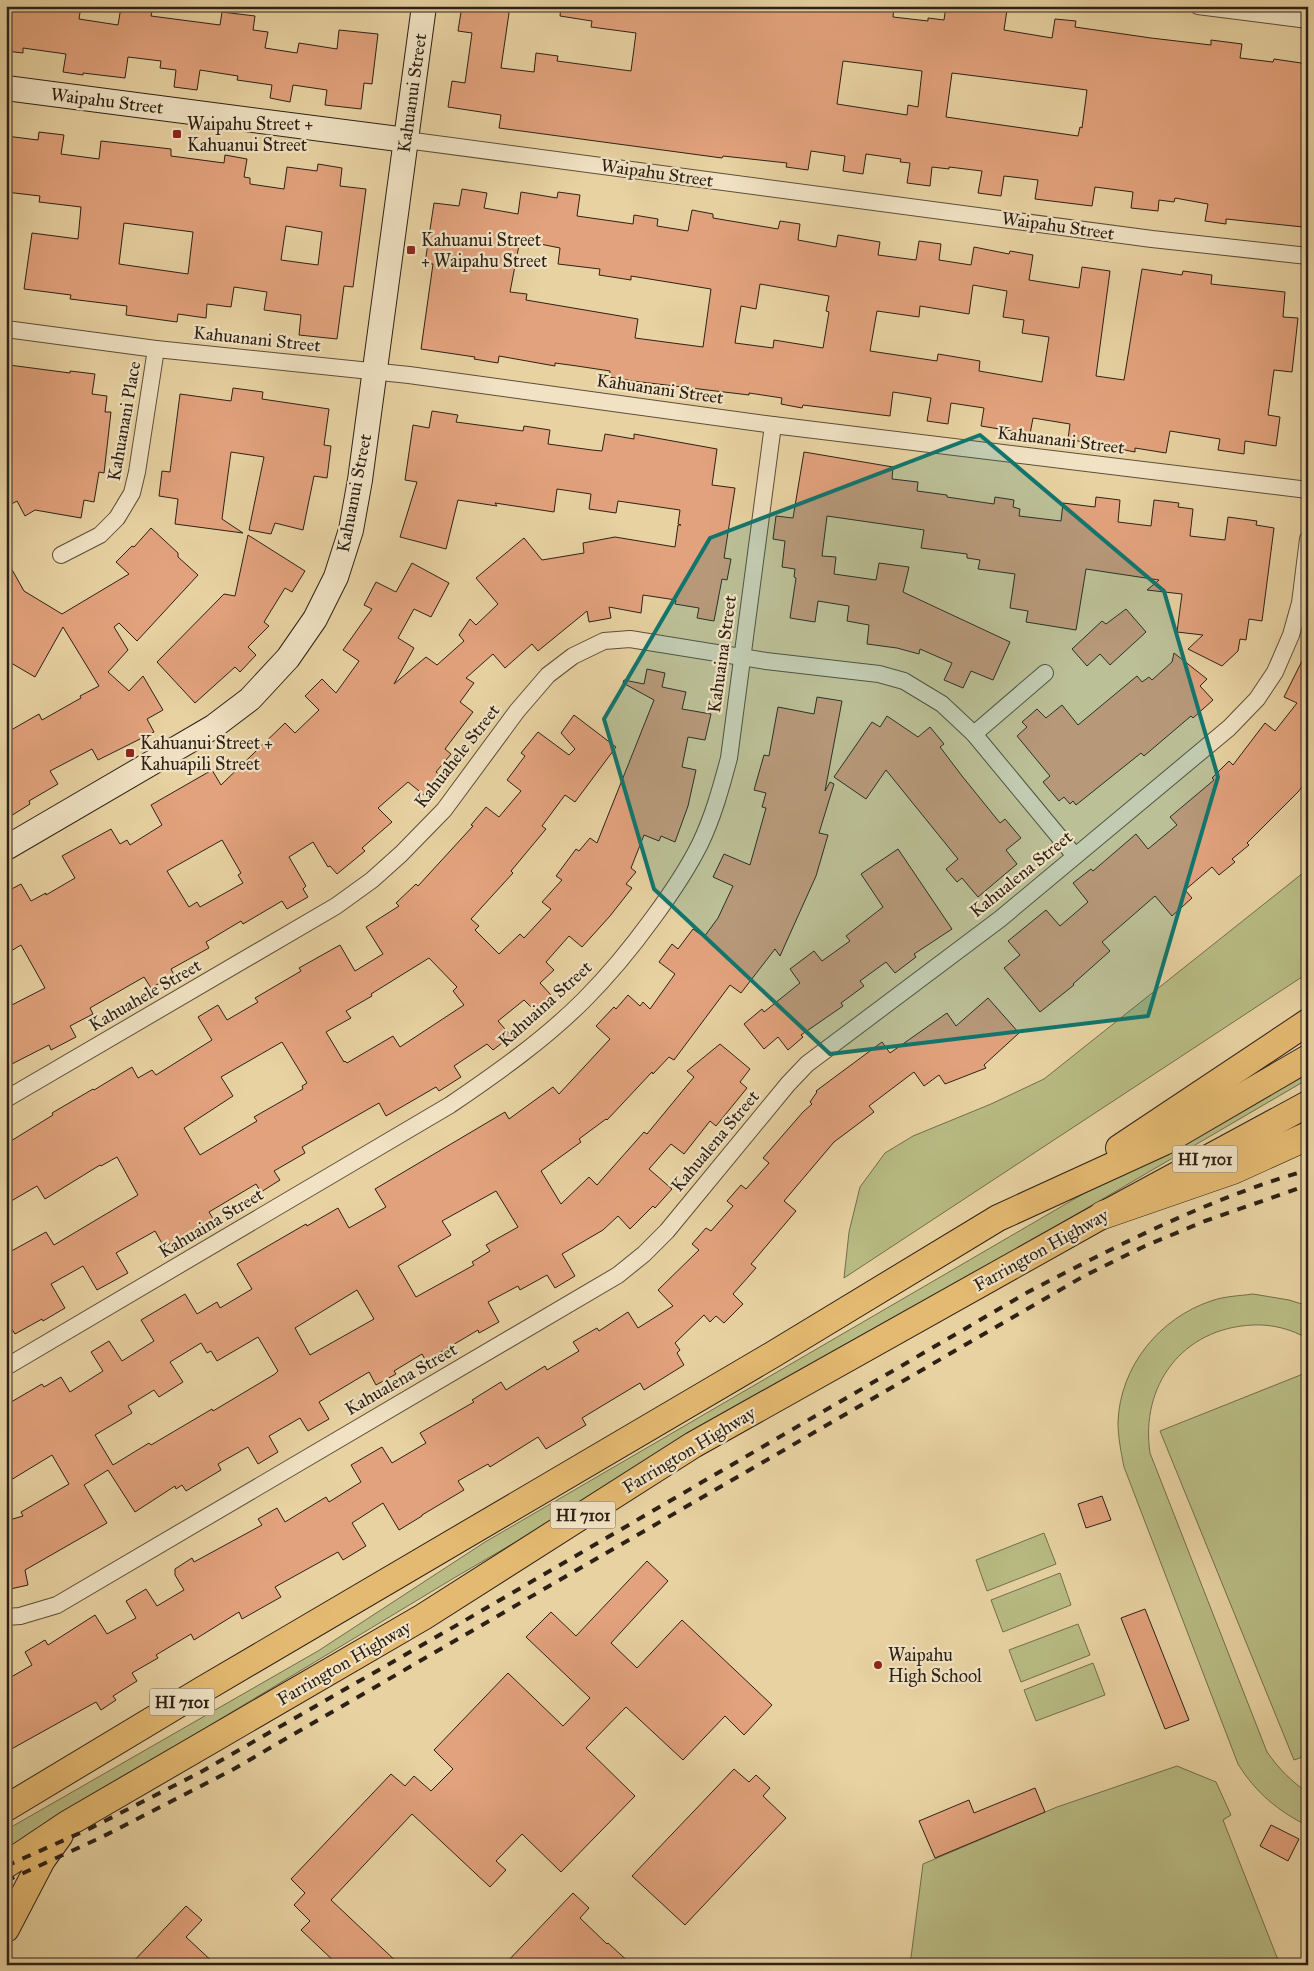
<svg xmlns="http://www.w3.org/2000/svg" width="1314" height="1971" font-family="'IM FELL Great Primer',serif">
	<rect width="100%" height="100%" fill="#e8d2a2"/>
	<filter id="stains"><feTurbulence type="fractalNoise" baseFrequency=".004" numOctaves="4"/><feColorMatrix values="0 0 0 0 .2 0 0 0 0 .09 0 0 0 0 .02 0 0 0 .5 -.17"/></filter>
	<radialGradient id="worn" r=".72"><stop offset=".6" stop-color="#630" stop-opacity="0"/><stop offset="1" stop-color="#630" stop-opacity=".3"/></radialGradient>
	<!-- green -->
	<g fill="#b8bb83" stroke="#726e4d">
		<polygon points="1308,869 1308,973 844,1278 849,1232 860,1187 885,1153 913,1136 991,1104 1044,1079"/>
		<polygon points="1308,1063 1308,1079 454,1578 164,1753 6,1856 6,1830 318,1651 485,1542"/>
		<path d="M1253 1294 1289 1300 1308 1306V1339C1292 1329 1271 1324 1253 1325 1182 1328 1140 1386 1150 1453L1267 1752C1279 1769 1291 1781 1308 1793V1826C1278 1811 1256 1793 1238 1764L1124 1467C1121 1452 1118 1437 1118 1422 1120 1366 1160 1318 1211 1301 1225 1296 1239 1296 1253 1294Z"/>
		<polygon points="1308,1372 1308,1755 1294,1760 1160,1431"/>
		<polygon points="1044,1533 1056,1564 987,1591 976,1560"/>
		<polygon points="1060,1573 1071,1605 1003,1632 991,1600"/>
		<polygon points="1078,1624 1090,1655 1021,1682 1009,1650"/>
		<polygon points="1093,1663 1105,1695 1036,1721 1024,1690"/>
		<polygon points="1177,1766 1216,1782 1231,1815 1223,1820 1280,1965 910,1965 923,1864 1057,1807"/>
	</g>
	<!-- building -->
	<g fill="#e2a27d" stroke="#2d2117" fill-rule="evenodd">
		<polygon points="6,6 81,6 79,19 118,25 121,7 152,11 151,16 220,25 222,12 255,16 253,30 268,32 265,48 297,53 299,43 337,49 339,30 378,34 372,84 364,83 361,109 325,105 327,90 293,85 290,102 270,98 272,85 237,80 238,76 200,70 197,90 174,87 176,70 160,68 161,61 128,57 125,78 83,73 83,75 63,72 66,54 23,48 23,53 6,51"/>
		<path d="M462 6H510L501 68 534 72 536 53 558 56 557 61 631 71 636 33 591 27 592 21 560 16 561 6H894L893 17 928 21V18L944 20 946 6H973L1007 10 1004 30 1052 38 1055 19 1076 21 1075 27 1151 38 1211 45V40L1242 44 1240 58 1273 62 1274 59 1308 64V217H1304L1303 227 1226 219V224L1205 221 1208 204 1175 198 1174 202 1159 200 1158 211 1131 208 1133 192 1095 187 1092 206 1035 199 1038 180 1004 176 1001 196 978 193 982 171 949 167V169L932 167 930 186 907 183 910 163 900 162 901 159 866 154 863 174 843 171 845 156 811 151 808 170 786 167 787 163 723 156 722 158 499 128 501 115 448 107 452 81 465 83 472 33 458 31ZM843 61 922 71 918 107 908 105 907 115 837 104ZM952 73 1087 90 1082 128 1080 127 1078 136 946 117Z"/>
		<path d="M39 132 64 135 61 154 99 159 101 141 171 149V156L224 163 225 155 247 159 244 177 250 178V184L284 189 287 167 317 171 318 164 342 168 340 186 366 189 353 287 344 286 337 339 299 335 301 315 264 310 267 292 234 287 231 307 207 304 206 318 178 314 177 322 126 315 127 306 70 299 71 295 24 289 32 233 78 239 81 207 39 202 40 196 6 192V136L38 140ZM124 223 193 232 188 274 119 264ZM286 226 322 232 318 265 281 260Z"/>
		<path d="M462 189 487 193 484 208 518 214 521 192 557 198 558 192 580 195 577 216 633 224 634 215 658 219 657 226 688 231 692 210 713 214V218L778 229 780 221 800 224 798 240 836 247 838 235 880 242 878 255 916 260 919 241 941 244 939 260 971 265 974 247 1009 254 1010 251 1033 255 1029 280 1079 288 1082 267 1110 271 1096 376 1124 380 1142 269 1182 275 1183 271 1212 275 1211 284 1285 292 1283 317 1298 318 1292 372 1274 370 1268 415 1280 417 1276 446 1245 441 1244 454 1218 450 1220 439 1170 431 1166 453 1135 448V452L1068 439 1070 424 1033 418 1030 434 981 426 984 408 951 403 948 424 927 421 931 398 893 392 890 416 803 405 802 408 781 404 782 398 749 393V395L633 381 609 377 610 371 577 366 555 363V366L499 356 498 363 474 359 475 357 421 349 433 264 425 263 434 203 459 206ZM520 240 560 248 558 264 600 269 599 275 631 280V276L711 289 703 347 635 338 638 319 526 300 527 294 510 292ZM760 284 829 296 826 311 829 312 823 348 774 340 773 348 735 343 741 306 756 309ZM973 285 1007 291 1003 317 1024 320 1022 333 1049 337 1042 382 979 371 980 361 938 354 937 361 870 351 877 311 919 317 920 306 969 314Z"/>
		<polygon points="9,365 70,373 70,371 95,374 92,394 107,396 105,412 111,412 104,473 99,472 94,502 84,500 81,518 35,510 25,516 17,501 6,507 6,387"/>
		<polygon points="233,388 263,392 262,399 329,409 324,445 331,446 327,478 314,476 303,530 275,523 271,534 249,530 264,457 231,452 222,519 243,533 175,524 178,499 159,496 162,471 170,472 180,394 231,401"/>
		<path d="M432 411 458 415 456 422 523 431 524 426 550 430 548 444 592 450 602 451 605 434 634 439V434L717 449 712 485 735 488 724 558 731 559 727 580 722 579 714 621 697 618 699 608 675 604 676 600 643 595 641 613 609 607 611 618 589 622 587 611 538 651 532 644 505 668 493 654 466 678 474 683 460 702 473 712 445 749 451 754 436 772 440 775 424 795 408 782 378 808 392 822 362 848 365 851 337 874 330 866 328 867 313 842 289 857 306 886 303 889 308 897 287 909 282 901 243 924 241 921 206 942 209 948 171 969 174 975 151 988 144 977 90 1008 93 1014 70 1026 76 1037 51 1050 49 1045 6 1067V1008L45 988 21 945 6 954V892L21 884 31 901 46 893V895L75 878 62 856 111 829 120 844 127 840 130 845 162 825 151 805 212 770 221 785 285 723 295 733 319 710 305 696 322 679 336 693 359 661 343 650 372 609 364 605 376 582 396 592 412 563 449 583 431 617 414 609 398 638 414 648 394 684 426 657 437 665 464 641 459 635 470 619 476 625 498 604 476 578 524 538 542 560 584 553 583 543 615 537 675 547 678 525H681L678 524 680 510 618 501 616 513 589 509 591 494 557 489 554 512 495 503 497 506 458 500 446 549 400 537 417 482 405 480 413 425 429 428ZM222 840 241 873 238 875 243 883 200 907 197 902 189 907 167 871Z"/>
		<polygon points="804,452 893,467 892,479 918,482 917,491 947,495 947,497 994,504 995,497 1014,500 1013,507 1020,509 1019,516 1061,521 1063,503 1095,507 1096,497 1120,500 1118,522 1151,526 1154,500 1179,503 1178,507 1193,509 1190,536 1225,540 1228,517 1257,521 1256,525 1274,528 1262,621 1249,619 1246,640 1240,639 1238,651 1222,666 1188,649 1203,635 1177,632 1182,594 1147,590 1159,580 1086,569 1076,630 1026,622 1028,611 1010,608 1015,574 978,569 980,560 967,558 967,554 921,548 924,530 827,516 822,556 836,557 834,574 876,580 879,563 909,567 903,592 1010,642 993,680 971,671 963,688 944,680 952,663 920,649 919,654 897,648 867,644 869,625 847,621 849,606 818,601 815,622 790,618 796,578 794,577 795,569 782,567 785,541 773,539 776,516 793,518"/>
		<polygon points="151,528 178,553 178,557 198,575 137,641 119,623 114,627 128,650 108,672 129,691 143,676 163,710 147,719 154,732 98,760 92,749 50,771 58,784 29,801 30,804 6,819 6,733 39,714 42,720 81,698 80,696 99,686 63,627 35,677 6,660 6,559 24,591 62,614 129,574 116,562 132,546 134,547"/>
		<polygon points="248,535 305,571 292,592 285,588 264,622 269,626 248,647 256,655 240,672 235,667 195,703 157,662 224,594 235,596"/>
		<polygon points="1126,609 1146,632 1110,665 1100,654 1087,666 1072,649 1102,621 1106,624"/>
		<polygon points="1308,649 1308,779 1298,792 1247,843 1249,845 1232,859 1235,862 1219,875 1212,867 1185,890 1192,898 1172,916 1155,896 1102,942 1110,951 1073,984 1074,985 1040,1012 1004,968 1020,955 1008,941 1046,910 1060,926 1088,902 1073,883 1091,869 1093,871 1136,834 1148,849 1177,825 1170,817 1214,780 1212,778 1229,761 1233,765 1265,723 1275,731 1297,703 1284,697"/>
		<polygon points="1174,653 1207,679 1200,686 1213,700 1193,718 1191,716 1144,756 1141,753 1076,805 1073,801 1070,804 1064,797 1059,801 1043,782 1050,776 1017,736 1027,727 1022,722 1037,709 1046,718 1062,705 1078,725 1137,676 1142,682 1149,677 1152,680 1172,662"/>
		<path d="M647 669 665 673 662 687 686 692 682 709 711 714 705 740 688 737 682 767 696 770 688 806 675 842 661 836 659 841 644 835 631 868 636 872 626 884 632 888 610 916 582 947 569 936 546 962 554 970 540 983 551 995 534 1010 524 1000 498 1021 511 1036 493 1050 487 1044 454 1066 461 1077 439 1091 436 1087 386 1116 379 1103 302 1147 305 1153 274 1171 280 1180 261 1192 256 1184 209 1212 215 1222 193 1235 191 1232 164 1247 155 1231 116 1253 128 1273 97 1290 83 1266 51 1284 65 1308 43 1321 42 1319 15 1334 6 1320V1254L46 1232 54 1245 138 1195 117 1157 101 1166 100 1165 45 1199 37 1186 6 1204V1144L53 1115 52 1113 93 1089 94 1090 132 1067 138 1078 152 1070 156 1075 212 1040 198 1017 218 1005 227 1020 258 1002 255 998 301 971 299 968 340 945 355 971 383 954 366 927 399 906 396 903 416 884 418 886 473 826 471 825 486 807 499 817 521 791 507 780 525 756 521 753 538 732 569 755 575 749 561 733 574 715 616 747 575 802 565 795 542 826 546 829 511 871 513 873 471 919 479 926 475 930 499 954 520 934 524 938 551 909 542 902 562 880 556 876 576 849 579 851 590 838 597 843 654 700 623 683 624 680 644 684ZM429 958 457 987 453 991 464 1005 400 1047 393 1036 347 1063 345 1061 344 1062 326 1032 351 1018 346 1011 372 996 371 994ZM282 1042 307 1083 302 1086 303 1089 254 1117 257 1121 200 1155 184 1128 233 1096 221 1077Z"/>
		<path d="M817 697 842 701 825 791 830 782 834 784 819 833 828 835 816 876 780 956 775 949 741 993 730 985 674 1060 669 1057 653 1074 652 1072 607 1120 606 1119 579 1139 581 1142 541 1171 561 1204 589 1177 597 1185 644 1132 647 1134 694 1077 687 1071 720 1044 750 1069 740 1082 747 1088 716 1126 710 1121 684 1154 671 1144 649 1169 672 1189 655 1208 653 1206 630 1229 618 1216 603 1230 562 1254 575 1276 555 1288 547 1275 520 1290 518 1286 488 1302 499 1322 479 1333 478 1330 426 1361 422 1354 394 1371 396 1374 376 1385 369 1372 319 1402 329 1419 308 1431 300 1418 269 1436 278 1452 258 1464 248 1447 218 1464 221 1470 186 1491 182 1485 176 1489 175 1486 135 1512 108 1470 84 1485 107 1523 25 1570 28 1585 6 1590V1521L23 1516 21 1512 69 1484 52 1455 6 1483V1405L42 1384 44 1387 61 1377 70 1392 103 1371 91 1352 109 1341 122 1361 154 1341 141 1320 185 1294 197 1314 217 1302 220 1308 252 1289 237 1264 306 1224 307 1226 338 1208 349 1228 386 1207 375 1189 505 1112 509 1119 553 1087 559 1094 610 1039 596 1026 614 1007 616 1009 628 995 640 1006 643 1002 650 1009 675 974 659 962 672 944 678 949 693 929 704 937 718 918 733 886 713 877 724 854 750 865 766 808 762 807 766 793 754 790 764 755 769 756 778 707 814 714ZM496 1191 518 1227 486 1245 490 1251 472 1262 474 1265 416 1297 398 1266 451 1235 442 1221ZM357 1290 374 1319 310 1355 295 1328ZM258 1337 278 1371 275 1374 213 1411 212 1409 151 1445 149 1443 113 1465 95 1435 132 1413 128 1406 154 1390 159 1397 183 1382 170 1362 201 1343 207 1353 211 1351 217 1361Z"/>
		<polygon points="887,716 918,737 930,727 944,744 940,747 962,776 1000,823 1005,819 1021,838 1006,850 1017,864 978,897 962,878 957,882 946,869 958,859 886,770 866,799 834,777 872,722 880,727"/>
		<polygon points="898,849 952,929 914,954 916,957 895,973 886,962 860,981 864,986 841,1003 843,1006 801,1035 803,1037 788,1050 778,1037 764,1049 744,1024 762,1009 764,1012 800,983 790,969 814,951 822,961 850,941 846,936 883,907 861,874"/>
		<polygon points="988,998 1019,1033 984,1065 986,1068 945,1084 939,1075 924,1086 914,1072 869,1106 874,1112 834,1142 784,1201 796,1211 751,1264 756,1268 733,1294 743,1304 724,1323 716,1316 710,1322 704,1315 675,1343 680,1350 677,1353 684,1365 644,1390 640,1383 582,1418 586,1425 546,1449 538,1437 490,1467 488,1464 458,1481 464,1490 422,1515 422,1516 399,1530 383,1503 352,1523 366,1546 343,1560 338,1552 275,1587 281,1597 242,1619 239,1612 194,1640 191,1634 156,1655 158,1658 132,1673 137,1681 113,1696 116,1700 101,1710 96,1702 6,1752 6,1680 32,1665 25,1652 45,1640 48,1645 95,1615 107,1634 136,1618 126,1601 146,1589 157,1606 184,1590 175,1575 175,1569 192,1558 194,1562 262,1525 258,1519 277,1508 285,1522 326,1497 329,1502 361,1482 351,1465 382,1447 392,1463 426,1443 420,1433 474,1402 472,1400 501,1382 506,1390 545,1366 547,1370 579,1351 573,1342 597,1328 599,1331 628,1312 638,1328 673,1306 658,1290 699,1250 692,1244 706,1228 711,1231 733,1206 727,1201 741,1185 746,1189 769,1163 763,1158 803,1112 812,1104 810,1102 817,1092 816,1091 882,1042 890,1053 947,1013 956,1026"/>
		<polygon points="1102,1496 1111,1520 1086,1528 1078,1504"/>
		<polygon points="647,1561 668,1581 611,1643 637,1668 682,1620 772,1705 744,1735 725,1716 683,1760 626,1707 586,1748 635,1796 561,1872 522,1834 496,1861 506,1870 490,1887 412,1814 331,1900 400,1965 338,1965 301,1930 310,1921 294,1905 305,1893 291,1879 391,1774 405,1786 414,1776 431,1791 453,1769 434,1750 508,1673 563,1726 590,1698 526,1637 551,1612 576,1636"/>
		<polygon points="1145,1609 1189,1720 1165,1729 1121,1618"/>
		<polygon points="734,1769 749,1782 756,1775 770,1788 763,1796 786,1818 685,1925 632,1876"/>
		<polygon points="1035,1788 1045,1812 935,1858 919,1821 969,1800 974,1813"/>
		<polygon points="1271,1825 1299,1839 1288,1861 1260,1846"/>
		<polygon points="573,1893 589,1908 580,1918 607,1944 608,1943 632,1965 504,1965"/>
		<polygon points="186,1906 202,1920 186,1937 216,1965 130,1965"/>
	</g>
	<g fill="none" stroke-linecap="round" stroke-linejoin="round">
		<defs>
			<g id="street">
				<polyline points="1198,6 1308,20"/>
				<polyline points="406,140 1152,239 1308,256"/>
				<polyline points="6,329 156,349 409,375 773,425 1308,490"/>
				<polyline points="61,555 100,535 117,518 132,493 137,472 156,349"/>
				<polyline points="974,734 1045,673"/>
				<polyline points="6,1099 336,906 372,880 401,854 444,810 517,711 548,675 573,656 604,641 630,639 766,661 879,674 904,681 942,704 974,734 1075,856"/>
				<path d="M6 1367 450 1105C497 1073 544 1040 584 1000 609 975 632 947 653 918 670 895 687 870 700 844 713 817 721 788 729 758L773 425"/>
				<polyline points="6,1617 20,1616 57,1605 618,1275 644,1254 667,1231 788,1084 807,1064 1000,919 1229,728 1257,699 1275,672 1291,635 1300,603 1308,539"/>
			</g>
			<g id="secondary">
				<polyline points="6,88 406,140"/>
				<polyline points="6,848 213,727 250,699 288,658 315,619 336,577 351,530 360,480 424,6"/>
			</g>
			<g id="primary">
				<polyline points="1119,1148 1308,1022"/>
				<polyline points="6,1808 202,1690 772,1355 998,1218 1164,1142 1308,1058"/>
				<polyline points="6,1865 67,1824 423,1617 693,1445 1103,1215 1308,1104"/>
				<polyline points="6,1929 42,1860 60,1835"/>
			</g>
			<polyline id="highway" points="1103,1215 1233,1170 1308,1136"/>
		</defs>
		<!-- street casing -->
		<use href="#street" stroke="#5c4d3a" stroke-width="18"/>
		<!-- secondary casing -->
		<use href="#secondary" stroke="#2d2117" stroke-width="26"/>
		<!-- primary casing -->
		<use href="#primary" stroke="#2d2117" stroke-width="28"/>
		<!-- highway casing -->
		<use href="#highway" stroke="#2d2117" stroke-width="29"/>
		<!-- street -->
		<use href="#street" stroke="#f0e2c3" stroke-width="16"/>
		<!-- secondary -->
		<use href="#secondary" stroke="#f0e2c3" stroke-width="24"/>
		<!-- primary -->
		<use href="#primary" stroke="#e4b971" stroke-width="26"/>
		<!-- highway -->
		<use href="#highway" stroke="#e4b971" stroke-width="28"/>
		<!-- rail -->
		<g stroke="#2d2117" stroke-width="4" stroke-dasharray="9 9" stroke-linecap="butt">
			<path d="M6 1866 89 1829 199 1773 464 1621 1028 1292C1118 1245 1210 1198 1308 1170"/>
			<polyline points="6,1881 102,1837 232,1770 1084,1276 1145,1246 1205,1221 1308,1185"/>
		</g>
	</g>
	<!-- marked area -->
	<path fill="#0f766e" fill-opacity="0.2" stroke="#0f766e" stroke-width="4" stroke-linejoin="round" d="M980 435 1164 591 1218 777 1148 1016 830 1054 654 889 604 719 710 538Z"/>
	<!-- markers -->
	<g fill="#8f2418" stroke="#f0e2c3" stroke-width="2">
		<rect x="172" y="129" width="10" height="10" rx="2.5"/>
		<rect x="406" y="245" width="10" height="10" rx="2.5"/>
		<rect x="125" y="748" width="10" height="10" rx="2.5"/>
		<circle cx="878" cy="1665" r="5"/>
	</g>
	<g text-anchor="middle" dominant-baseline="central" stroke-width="4.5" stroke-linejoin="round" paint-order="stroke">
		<!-- shield labels -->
		<g fill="#f0e2c3" stroke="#685b4b" stroke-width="1">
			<rect x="1172.5" y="1145.5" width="65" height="27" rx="4"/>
			<rect x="550.5" y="1501.5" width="65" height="27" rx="4"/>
			<rect x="149.5" y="1688.5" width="65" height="27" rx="4"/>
		</g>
		<g font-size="16" font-weight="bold" fill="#2d2117">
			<text x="1205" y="1159">HI 7101</text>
			<text x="583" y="1515">HI 7101</text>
			<text x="182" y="1702">HI 7101</text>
		</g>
		<!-- street labels -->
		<g font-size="18" fill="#2d2117" stroke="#f0e2c3">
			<text transform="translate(412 93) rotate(-82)">Kahuanui Street</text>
			<text transform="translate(107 101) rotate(7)">Waipahu Street</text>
			<text transform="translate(657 173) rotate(8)">Waipahu Street</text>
			<text transform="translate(1058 226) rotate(8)">Waipahu Street</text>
			<text transform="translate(257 339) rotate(6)">Kahuanani Street</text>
			<text transform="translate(660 389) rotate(8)">Kahuanani Street</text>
			<text transform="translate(124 421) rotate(-80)">Kahuanani Place</text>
			<text transform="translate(1061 440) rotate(7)">Kahuanani Street</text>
			<text transform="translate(354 493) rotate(-79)">Kahuanui Street</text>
			<text transform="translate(722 654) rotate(-82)">Kahuaina Street</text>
			<text transform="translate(457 756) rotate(-52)">Kahuahele Street</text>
			<text transform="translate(1021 874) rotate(-39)">Kahualena Street</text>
			<text transform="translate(145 995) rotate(-30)">Kahuahele Street</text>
			<text transform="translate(545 1004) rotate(-42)">Kahuaina Street</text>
			<text transform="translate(715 1141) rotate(-50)">Kahualena Street</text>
			<text transform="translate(211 1223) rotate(-31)">Kahuaina Street</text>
			<text transform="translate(1041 1250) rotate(-29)">Farrington Highway</text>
			<text transform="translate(401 1379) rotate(-30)">Kahualena Street</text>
			<text transform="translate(689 1450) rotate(-31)">Farrington Highway</text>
			<text transform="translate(344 1663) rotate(-30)">Farrington Highway</text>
		</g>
		<!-- poi labels -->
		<g font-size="18" fill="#2d2117" stroke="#f0e2c3" text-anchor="start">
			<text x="187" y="124">Waipahu Street +<tspan x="187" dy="21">Kahuanui Street</tspan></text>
			<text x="421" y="240">Kahuanui Street<tspan x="421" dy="21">+ Waipahu Street</tspan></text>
			<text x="140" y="743">Kahuanui Street +<tspan x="140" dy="21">Kahuapili Street</tspan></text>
			<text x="888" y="1655">Waipahu<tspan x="888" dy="21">High School</tspan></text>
		</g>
	</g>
	<!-- margin -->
	<rect width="1314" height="1971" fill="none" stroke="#e8d2a2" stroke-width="25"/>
	<rect x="8" y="8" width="1299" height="1956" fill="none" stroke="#2d2117" stroke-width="2.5"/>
	<rect x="12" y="12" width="1289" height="1946" fill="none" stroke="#2d2117"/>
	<rect width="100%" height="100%" filter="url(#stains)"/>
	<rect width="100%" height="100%" fill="url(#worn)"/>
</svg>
